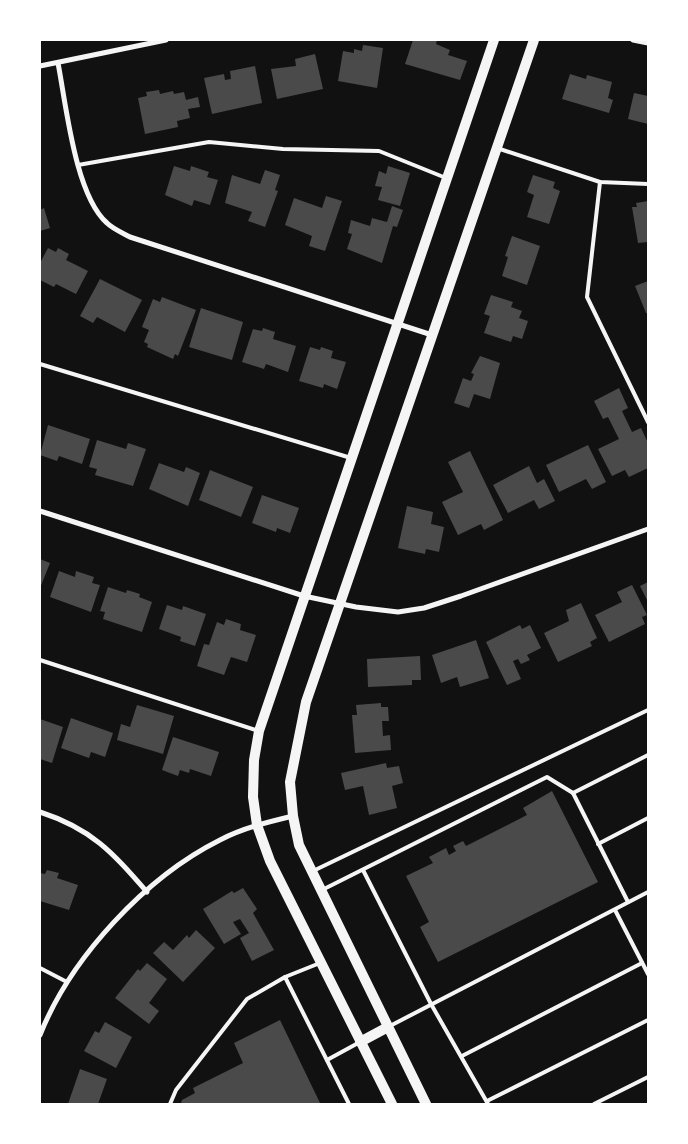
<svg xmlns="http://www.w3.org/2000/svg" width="688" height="1144" font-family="'IBM Plex Serif',serif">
	<rect width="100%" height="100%" fill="#111"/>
	<!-- building -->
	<g fill="#4a4a4a">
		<polygon points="413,40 437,40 436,44 450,50 448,55 467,61 460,80 405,64"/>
		<polygon points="363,45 383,48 377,88 338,81 343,51 354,53 354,49 362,51"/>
		<polygon points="315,54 323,89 277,99 271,69 296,66 295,59"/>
		<polygon points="255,66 262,103 212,114 204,78 224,74 225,80 231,79 230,71"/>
		<polygon points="570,74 586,79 587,75 612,82 608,98 613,100 609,113 562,99"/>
		<polygon points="159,90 160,94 173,91 174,94 184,92 186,100 198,97 200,107 188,109 190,118 177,121 178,127 145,134 138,98 147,96 146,92"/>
		<polygon points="634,93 648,96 648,124 628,119"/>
		<polygon points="174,166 190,171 191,166 209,172 207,177 218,180 210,205 194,200 192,206 165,195"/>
		<polygon points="388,166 410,173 400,206 378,200 382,187 375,186 379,171 386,174"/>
		<polygon points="265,170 280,175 275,190 278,191 265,227 248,221 252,212 225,203 232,175 260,184"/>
		<polygon points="533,175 555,182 553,188 560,191 549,224 527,217 534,195 527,192"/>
		<polygon points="326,196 342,201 325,251 309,246 312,236 285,225 294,198 322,208"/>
		<polygon points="648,201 648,242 638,243 632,207 637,207 636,203"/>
		<polygon points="392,206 403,210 397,227 393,226 382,263 347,249 352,234 348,233 351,220 370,226 372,218 387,222"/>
		<polygon points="44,208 50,228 40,231 40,210"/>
		<polygon points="512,236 540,246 527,285 502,276 508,257 505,256"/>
		<polygon points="48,248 56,252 58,248 69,254 66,260 88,271 76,294 56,284 54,287 40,280 40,263"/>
		<polygon points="100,279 142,300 125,332 97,317 93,323 80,316"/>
		<polygon points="648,281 648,313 646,313 635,286"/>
		<polygon points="491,295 513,302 511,307 522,311 519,318 528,321 522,339 513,336 511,342 484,333 490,316 484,314"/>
		<polygon points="162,297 196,310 178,356 175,354 173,359 147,347 148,344 144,342 149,330 142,327 153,299 160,302"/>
		<polygon points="201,308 243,322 232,360 189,347"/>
		<polygon points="263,328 275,332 273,339 296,346 288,372 266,364 264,369 242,362 253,329 262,331"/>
		<polygon points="310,347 320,350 321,347 333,351 331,358 346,362 337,389 324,384 323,388 299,381"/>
		<polygon points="480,356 500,363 490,399 474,394 469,408 454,403 463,378 471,381 474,374 471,373"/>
		<polygon points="619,388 628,408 622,411 632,432 641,428 648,443 648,468 629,477 625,470 612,476 598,449 619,439 608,417 603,419 594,401"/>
		<polygon points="48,425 90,439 82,464 59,456 57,461 40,455"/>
		<polygon points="97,440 126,449 128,443 146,449 133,486 95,475 97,469 89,467"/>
		<polygon points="588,445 606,482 592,489 586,479 559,492 546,465"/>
		<polygon points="470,451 503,520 484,530 481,524 458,535 442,502 463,492 448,462"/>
		<polygon points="159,463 184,472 186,467 200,473 188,506 149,489"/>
		<polygon points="529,466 537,483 544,479 555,501 539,509 534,500 508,513 493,485"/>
		<polygon points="210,470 253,487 241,517 199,500"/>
		<polygon points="262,495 299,508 290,533 277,528 276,532 252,523"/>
		<polygon points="407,506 433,512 431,524 444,527 439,552 426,549 425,554 398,548"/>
		<polygon points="40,559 50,563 40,588"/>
		<polygon points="59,571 75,577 76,571 94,577 92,583 100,585 91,612 50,597"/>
		<polygon points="648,582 648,602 640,586"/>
		<polygon points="632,585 647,615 642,617 645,624 609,642 595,615 622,602 617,592"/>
		<polygon points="108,587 126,593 127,590 140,594 139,597 152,602 142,632 103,619 105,612 100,611"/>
		<polygon points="581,603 597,638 590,642 592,646 558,662 544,633 569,621 566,610"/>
		<polygon points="167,605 182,610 183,606 206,614 195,646 180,641 181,637 159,629"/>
		<polygon points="226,619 241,624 240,630 256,635 247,662 231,657 224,675 197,666 204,644 209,645 217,622 224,625"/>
		<polygon points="520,625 522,629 530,625 541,648 527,655 530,660 521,664 518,659 513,661 521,679 507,685 486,642"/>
		<polygon points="476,640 489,678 460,687 457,677 441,683 432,655"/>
		<polygon points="420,656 421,680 412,680 412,685 368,687 367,659"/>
		<polygon points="381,703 381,707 388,707 389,721 382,721 383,736 390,735 391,750 355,753 352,715 357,715 356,705"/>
		<polygon points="137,705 174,716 163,754 117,740 121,724 130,727"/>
		<polygon points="71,718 113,733 105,757 91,752 89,758 61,748"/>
		<polygon points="40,719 63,727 52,763 40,759"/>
		<polygon points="173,737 219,752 211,776 190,769 189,773 180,770 178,776 162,770"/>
		<polygon points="386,763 387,768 399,766 403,783 392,786 397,808 369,815 363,786 345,790 341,773"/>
		<polygon points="552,791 598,882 438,962 420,927 429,922 406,876 433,863 429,857 446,848 449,855 456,851 453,846 463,841 466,846 527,815 523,808"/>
		<polygon points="47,870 59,873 57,878 78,885 69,910 40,901 40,873 45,874"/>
		<polygon points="243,888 257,909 253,913 274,950 252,961 240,938 249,933 240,919 233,922 241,934 224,944 203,909 232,891 234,893"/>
		<polygon points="196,930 215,948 183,982 153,953 164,942 173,950 187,935 189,938"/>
		<polygon points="147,963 167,979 149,1003 159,1011 149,1024 115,998 138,969 140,971"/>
		<polygon points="280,1020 320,1103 181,1104 182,1100 195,1093 193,1088 243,1063 234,1043"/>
		<polygon points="105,1022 132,1037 116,1068 84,1051 95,1031 99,1033"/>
		<polygon points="80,1069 107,1079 98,1104 68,1104"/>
	</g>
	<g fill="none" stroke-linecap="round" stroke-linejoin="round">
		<!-- service -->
		<g stroke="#f5f5f5" stroke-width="4">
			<polyline points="497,148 600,182 648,184"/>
			<polyline points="78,165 209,142 283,149 379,151 446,178"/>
			<polyline points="600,182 587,297 648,422"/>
			<polyline points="40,364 351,458"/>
			<polyline points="40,660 259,731"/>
			<polyline points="573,793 648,755"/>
			<polyline points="598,844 648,818"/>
			<polyline points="363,870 431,1004 488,1104"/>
			<polyline points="313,871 648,710"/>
			<polyline points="322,890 547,777 573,793 628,902"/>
			<polyline points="615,910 648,974"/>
			<polyline points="40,968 67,982"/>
			<polyline points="285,977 349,1104"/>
			<polyline points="388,1027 648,892"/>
			<polyline points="462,1056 642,963"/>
			<polyline points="327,1060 360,1042"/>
			<polyline points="487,1101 648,1020"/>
			<polyline points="170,1104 176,1090 247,999 285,977 320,963"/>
			<polyline points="594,1104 648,1077"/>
		</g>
		<!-- minor -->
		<g stroke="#f5f5f5" stroke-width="5">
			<polyline points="633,40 648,43"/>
			<path d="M58 63C66 104 75 195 107 223 113 229 123 233 130 237L432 335"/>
			<polyline points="40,66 166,40"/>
			<polyline points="40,511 304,596 356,607 398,612 424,608 461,596 648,529"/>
			<path d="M40 812C92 829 112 852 147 892"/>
			<path d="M40 1035C71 957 146 877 220 840 243 828 268 822 293 816"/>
		</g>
		<!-- secondary -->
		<g stroke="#f5f5f5" stroke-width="10">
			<polyline points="360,1042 388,1027"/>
			<polyline points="392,1104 270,861 257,825 253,797 254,760 259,731 494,40"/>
			<polyline points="426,1104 299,845 293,816 290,782 306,702 534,40"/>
		</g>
	</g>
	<!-- border -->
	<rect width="688" height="1144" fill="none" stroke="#ffffff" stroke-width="82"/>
</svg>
